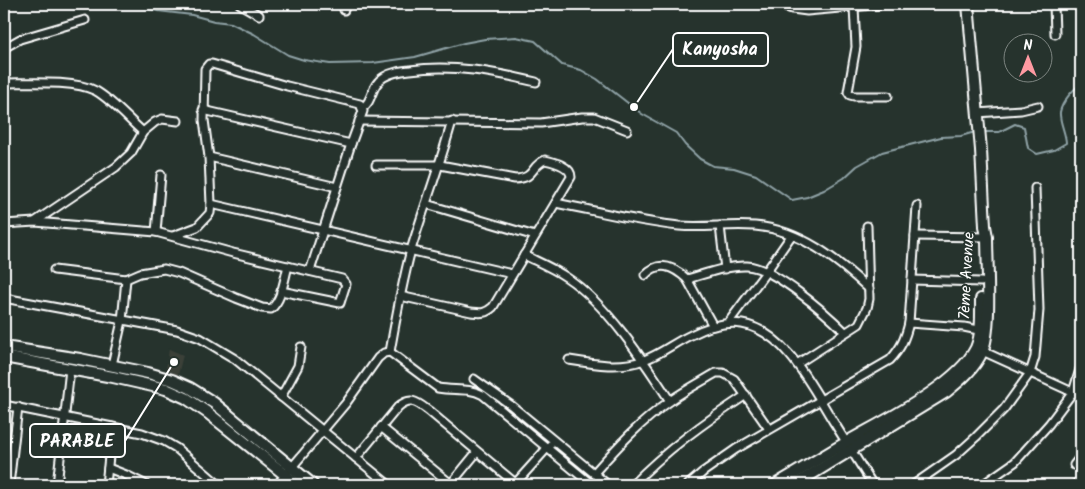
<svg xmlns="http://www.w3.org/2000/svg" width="1085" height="489" font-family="Kalam,sans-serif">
	<rect width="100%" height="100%" fill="#26332d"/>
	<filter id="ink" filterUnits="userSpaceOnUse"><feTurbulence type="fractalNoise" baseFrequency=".02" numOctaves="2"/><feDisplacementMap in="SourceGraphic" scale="10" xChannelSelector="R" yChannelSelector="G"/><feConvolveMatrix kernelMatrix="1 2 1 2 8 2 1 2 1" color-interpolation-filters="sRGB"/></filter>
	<g filter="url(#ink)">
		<!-- built -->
		<polygon fill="#3b4039" points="169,349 183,355 178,375 166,370"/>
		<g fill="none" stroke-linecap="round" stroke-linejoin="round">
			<!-- stream -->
			<g stroke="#90a3a7" stroke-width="2">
				<polyline points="130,4 158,11 192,15 214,21 231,23 254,34 288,55 304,60 330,64 373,63 415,57 464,43 485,39 516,37 535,41 562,65 581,70 597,79 642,114 676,133 685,145 700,159 713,166 734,168 756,175 792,200 807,197 824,190 844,178 857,166 882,152 941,137 961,136 975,132"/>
				<polyline points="4,6 12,4"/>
				<path d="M982 132H999L1015 124 1024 127 1028 148 1037 154 1054 150 1066 143C1066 134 1059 121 1060 112 1062 102 1073 89 1081 84"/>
			</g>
			<defs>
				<g id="street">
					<polyline points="240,4 259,15"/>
					<polyline points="778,4 792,9 807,11 884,4"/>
					<polyline points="1054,4 1055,34"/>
					<polyline points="854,7 856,47 848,92 850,95 854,96 888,96"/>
					<polyline points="344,10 346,4"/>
					<polyline points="4,48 20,39 85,20"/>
					<path d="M4 83C29 83 75 80 96 91 113 101 128 119 143 132"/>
					<path d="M363 107C373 102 370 85 384 77 392 72 401 71 410 70 453 64 494 72 536 82"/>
					<polyline points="203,110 351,144"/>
					<polyline points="977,113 1021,110 1038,106"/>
					<polyline points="359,121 541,123 582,117 594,117 627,130"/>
					<polyline points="209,157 337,187"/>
					<path d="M376 165H440L515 179C536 178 530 166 545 160 554 162 571 166 571 177L493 307C485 314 481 313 471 312L400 296"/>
					<path d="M556 203C597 211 638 222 679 226 704 228 730 224 755 226 800 230 837 259 869 289"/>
					<polyline points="211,204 512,274"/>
					<polyline points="426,204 535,236"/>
					<polyline points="36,221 116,167 131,153 143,132 155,122 162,119 178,121"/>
					<polyline points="4,224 35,222 156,232 233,253 342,279 346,284 340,303 281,291"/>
					<polyline points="720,226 725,269"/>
					<polyline points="156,232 161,175"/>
					<polyline points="173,236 197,227 210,213 211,204 209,157 204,120 205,69 209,64 212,64 287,86 360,104 363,111 351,144 310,271"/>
					<polyline points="915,236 987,237"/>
					<path d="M524 255C538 262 553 268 566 277 606 303 644 361 670 401"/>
					<path d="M54 270 126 279 140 273 164 269 179 273 236 298 262 308 271 309C282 300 284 280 288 266"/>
					<path d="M645 275C659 260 673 266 687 279 705 274 728 265 747 266 773 267 826 313 845 332"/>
					<polyline points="687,279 713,326"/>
					<polyline points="912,280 981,282"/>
					<polyline points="4,298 177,330 200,338 235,359 389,485"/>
					<polyline points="728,323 766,272 791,236"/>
					<polyline points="909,323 964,327 983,331"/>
					<polyline points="978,349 1081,396"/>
					<path d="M390 352C396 318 402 283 411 250 424 207 440 165 452 121"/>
					<path d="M569 360C593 364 621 369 644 360 661 354 675 342 691 335 707 327 724 321 742 324 785 331 812 387 833 421 846 442 860 464 873 485"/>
					<polyline points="797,364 859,324 867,308 869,299 867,226"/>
					<polyline points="112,365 122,321 126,279"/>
					<polyline points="474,379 512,406 608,485"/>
					<polyline points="281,397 298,366 301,347"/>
					<polyline points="4,405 142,433 164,441 176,448 219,485"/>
					<polyline points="381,427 451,484"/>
					<path d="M356 458 398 407C411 396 417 402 429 411L515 483"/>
					<polyline points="1074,465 1081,456"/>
					<polyline points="108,468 126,475 146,485"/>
					<path d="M594 473C617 447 641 421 670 401 684 391 701 382 716 373H723L734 379 769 429"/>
					<polyline points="9,485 18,407"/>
					<polyline points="57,485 70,369"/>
					<polyline points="106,485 112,427"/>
					<path d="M277 485 346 403 378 358 384 353 390 352 438 388C454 391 468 387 483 395L592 485"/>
					<polyline points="450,485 477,452"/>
					<polyline points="514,485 550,445"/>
					<path d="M632 485C666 450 705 422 746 395"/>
					<path d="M688 485 703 472 736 449 890 360C901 348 905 339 909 323L917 206"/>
					<polyline points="913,485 956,455 976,437 1004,409 1030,373 1035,357 1039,310 1035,188"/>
					<polyline points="982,485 1015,462 1049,424 1073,392 1081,366"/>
					<polyline points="1074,485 1081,481"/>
				</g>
				<g id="secondary">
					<polyline points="4,347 80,359 148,373 172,380 190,388 214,403 313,485"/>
					<polyline points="4,357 113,377 166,389 186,398 208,413 298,485"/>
					<path d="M775 485C799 471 823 456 847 442 883 421 958 385 976 348 982 334 981 314 981 299"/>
					<path d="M794 485 946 392C961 380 974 369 982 352 992 330 987 265 987 237L985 226 981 150 968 4"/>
				</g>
			</defs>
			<!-- street casing -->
			<use href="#street" stroke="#fff" stroke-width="11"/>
			<!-- secondary casing -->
			<use href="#secondary" stroke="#fff" stroke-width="14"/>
			<!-- street -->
			<use href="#street" stroke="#26332d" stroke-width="7"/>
			<!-- secondary -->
			<use href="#secondary" stroke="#26332d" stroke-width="10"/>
		</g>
	</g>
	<g text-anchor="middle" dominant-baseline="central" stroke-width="4" stroke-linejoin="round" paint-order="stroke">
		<!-- street labels -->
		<g font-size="16" fill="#fff" stroke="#26332d">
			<text transform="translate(967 276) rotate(-87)">7ème Avenue</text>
		</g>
	</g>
	<!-- callouts -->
	<path fill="none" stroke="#fff" stroke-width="2" d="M634 107L673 49M174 362L125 441"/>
	<g fill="#fff" stroke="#26332d" stroke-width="2">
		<circle cx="634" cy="107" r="5"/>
		<circle cx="174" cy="362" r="5"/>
	</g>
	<g fill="#26332d" stroke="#fff" stroke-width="2">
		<rect x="673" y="33" width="95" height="33" rx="5"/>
		<rect x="30" y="424" width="95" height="33" rx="5"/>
	</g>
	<g font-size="18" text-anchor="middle" font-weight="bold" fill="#fff">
		<text x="720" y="55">Kanyosha</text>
		<text x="77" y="447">PARABLE</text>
	</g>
	<!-- margin -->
	<rect width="1085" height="489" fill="none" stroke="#26332d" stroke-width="20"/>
	<rect x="10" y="10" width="1065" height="469" fill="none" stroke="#fff" stroke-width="2" filter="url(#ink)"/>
	<!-- north arrow -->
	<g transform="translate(1028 58)"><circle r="24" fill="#26332d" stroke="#7d8581"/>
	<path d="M0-4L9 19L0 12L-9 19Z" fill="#ff9aa2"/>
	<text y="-8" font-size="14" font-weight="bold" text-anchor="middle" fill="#ffffff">N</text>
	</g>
</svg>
